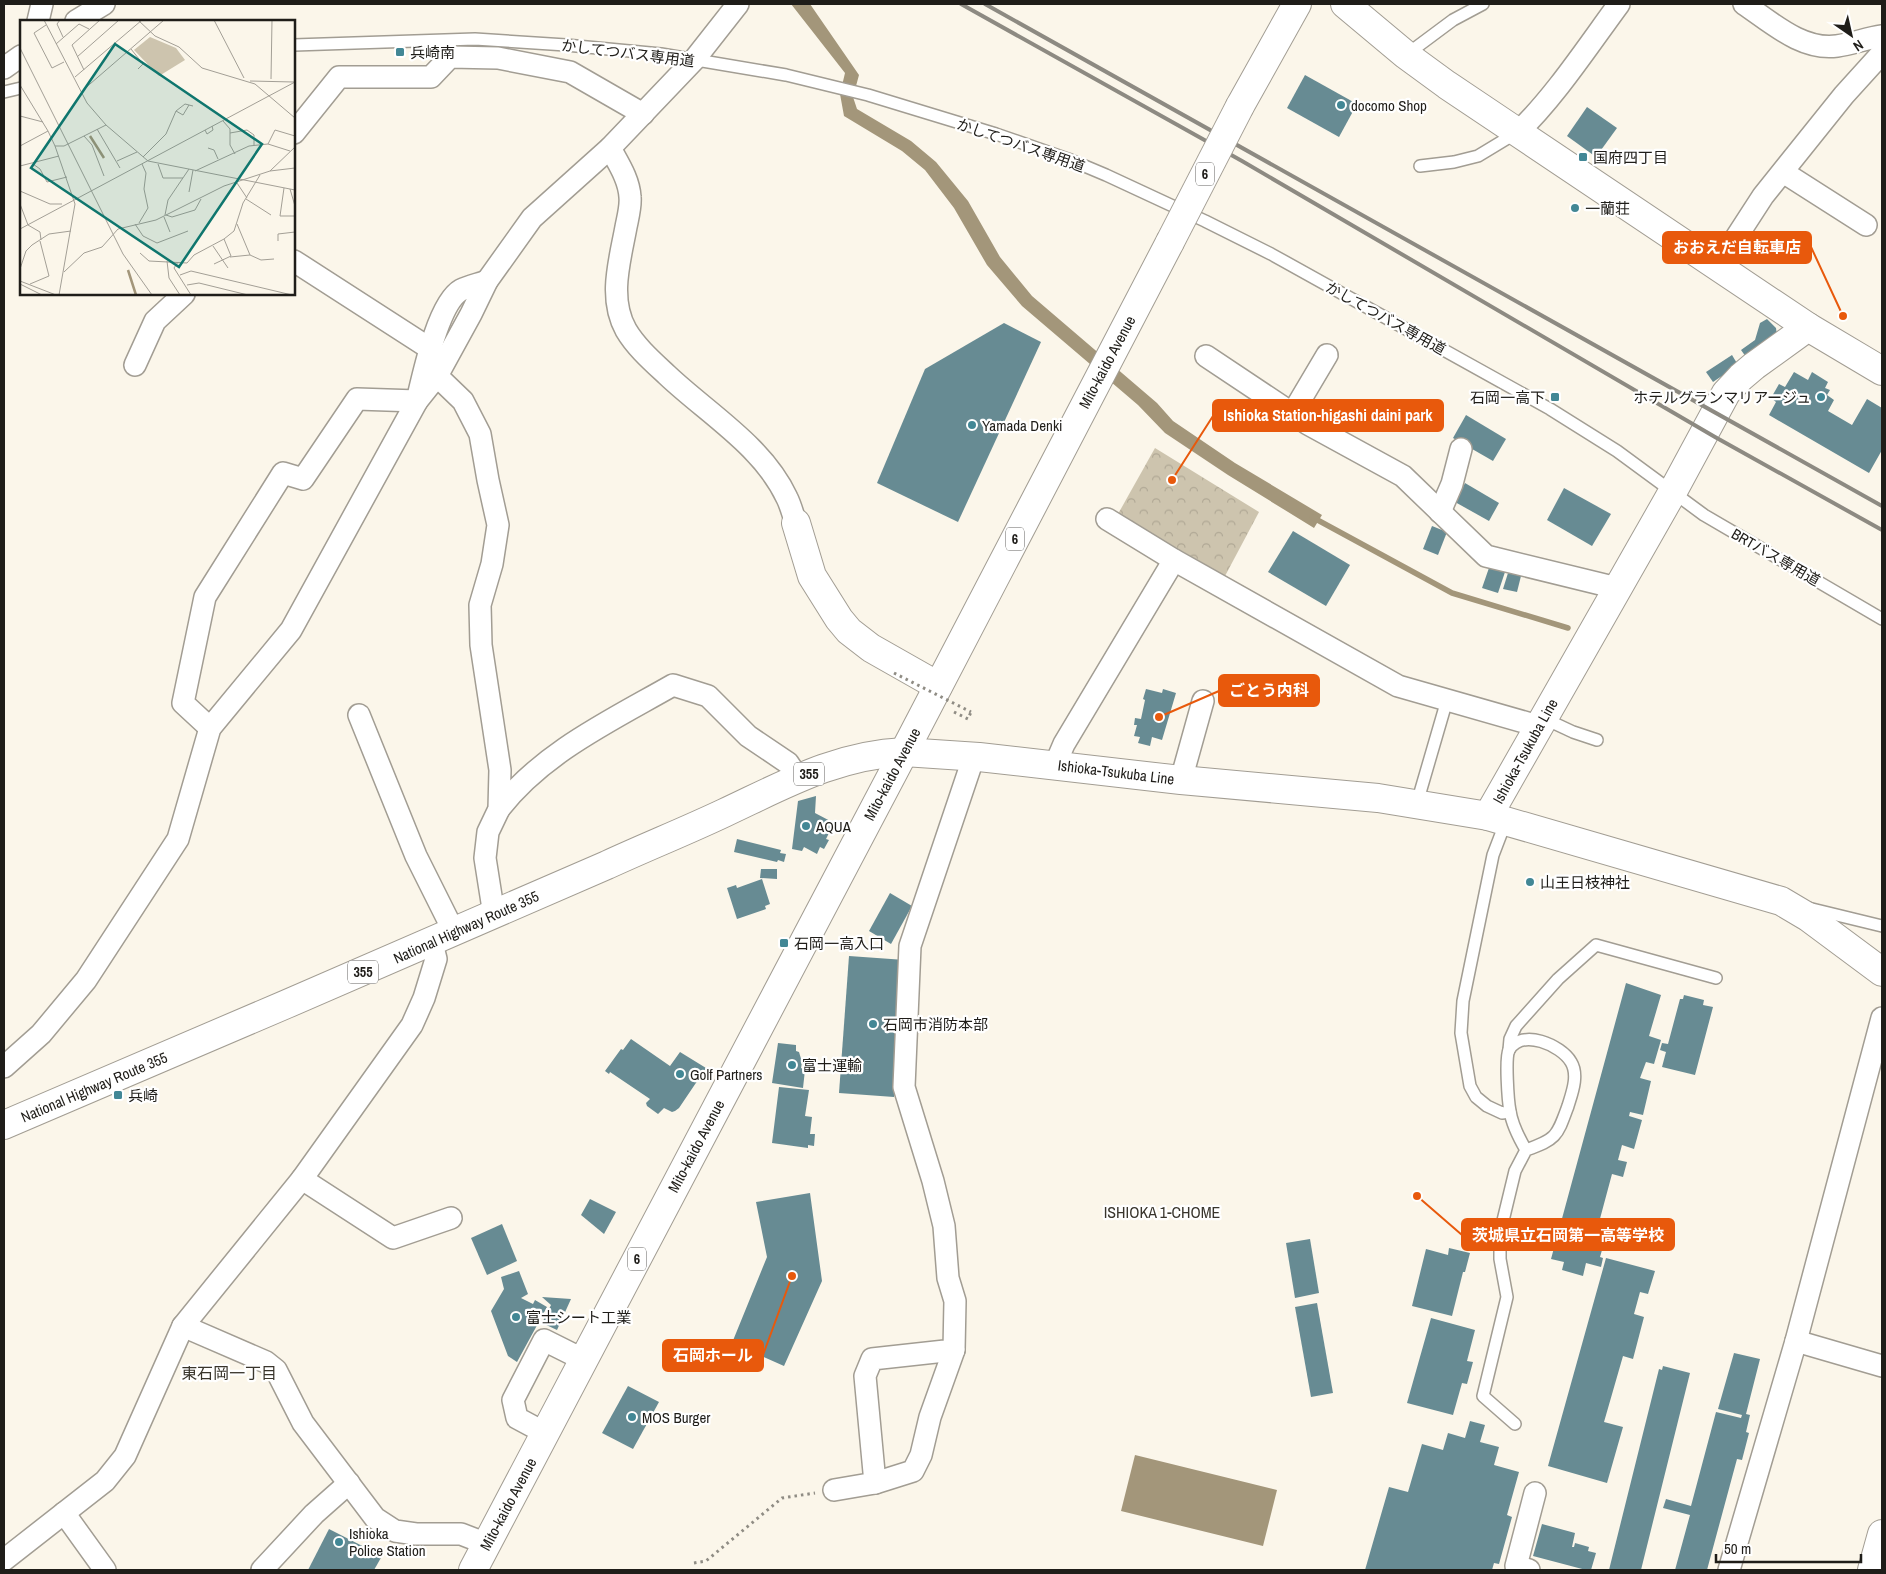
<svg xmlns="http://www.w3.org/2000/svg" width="1886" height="1574" font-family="'Archivo Narrow','Noto Sans JP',sans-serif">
	<defs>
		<pattern id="park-crowns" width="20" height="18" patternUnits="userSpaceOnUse" patternTransform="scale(1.25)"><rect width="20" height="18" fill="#cdc4ae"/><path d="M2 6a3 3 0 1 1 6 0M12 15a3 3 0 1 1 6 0" fill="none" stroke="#b0a895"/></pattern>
	</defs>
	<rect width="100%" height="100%" fill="#fbf6ea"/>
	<!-- park -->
	<polygon fill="url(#park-crowns)" points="1155,448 1259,512 1225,576 1118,514"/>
	<!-- water -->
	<g fill="#a3967a">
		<polygon points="791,4 810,4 859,75 853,97 857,109 911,141 936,162 968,201 1000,257 1032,296 1157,403 1173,421 1235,463 1322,515 1314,528 1228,475 1165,433 1138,405 1022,306 987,265 954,208 925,170 902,151 844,116 840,94 845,73"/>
		<polygon points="1135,1455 1277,1490 1263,1546 1121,1511"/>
	</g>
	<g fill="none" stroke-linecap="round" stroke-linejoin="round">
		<!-- stream -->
		<polyline stroke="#a3967a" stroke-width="5.5" points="1312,517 1452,593 1568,628"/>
	</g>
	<!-- building -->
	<g fill="#678b93">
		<polygon points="1305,75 1357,104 1339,137 1287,108"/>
		<polygon points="1587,107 1617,128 1596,157 1567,136"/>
		<polygon points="1767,319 1776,328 1777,336 1746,357 1741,350 1755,340 1760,323"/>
		<polygon points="1004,323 1041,342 958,522 877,483 925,369"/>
		<polygon points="1732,355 1738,365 1713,382 1706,372"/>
		<polygon points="1794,372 1808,380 1812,372 1828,382 1825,388 1830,390 1827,395 1834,400 1828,411 1852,425 1867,399 1882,408 1882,450 1869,473 1769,415 1776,402 1771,398 1779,384 1785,387"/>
		<polygon points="1466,415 1506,439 1493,461 1453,438"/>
		<polygon points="1465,483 1499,503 1489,521 1455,502"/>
		<polygon points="1564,488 1611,514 1592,546 1547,520"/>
		<polygon points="1432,526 1447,532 1438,555 1423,549"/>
		<polygon points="1293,531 1350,565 1326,606 1268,572"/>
		<polygon points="1490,565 1506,569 1498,593 1482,588"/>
		<polygon points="1508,573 1521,576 1517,592 1503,589"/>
		<polygon points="1146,689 1162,693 1163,689 1176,693 1162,740 1152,737 1150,746 1138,743 1140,737 1134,736 1137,725 1134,725 1135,718 1141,719 1145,700 1143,699"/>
		<polygon points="816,796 815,813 834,823 826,839 829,840 824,849 820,847 817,854 804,847 802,851 792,849 798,801"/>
		<polygon points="737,839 781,850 780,853 786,854 784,862 778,860 777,862 734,852"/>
		<polygon points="761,869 777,869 777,879 760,878"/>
		<polygon points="762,879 770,904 765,906 766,909 737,919 727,888 736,885 737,888"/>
		<polygon points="890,893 912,906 891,944 869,931"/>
		<polygon points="849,956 905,960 894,1097 839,1093"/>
		<polygon points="1626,983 1661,995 1649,1036 1661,1040 1654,1064 1646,1062 1640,1078 1651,1081 1643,1115 1630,1112 1629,1116 1642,1120 1634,1149 1622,1145 1618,1160 1627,1162 1623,1177 1612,1174 1594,1241 1604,1243 1600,1257 1603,1258 1601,1267 1586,1263 1583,1276 1562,1270 1564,1262 1551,1259"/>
		<polygon points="1684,995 1704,1000 1703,1005 1713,1007 1695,1075 1662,1067 1666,1052 1660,1050 1662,1043 1668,1044 1680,999 1683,999"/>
		<polygon points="631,1039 670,1066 680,1052 706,1068 679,1108 675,1111 672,1112 664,1108 658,1114 647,1106 646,1103 650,1099 610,1072 609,1074 605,1071 621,1049 623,1050"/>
		<polygon points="778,1043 796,1045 796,1051 799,1052 802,1062 801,1068 805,1070 803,1088 772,1083"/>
		<polygon points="779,1087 809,1090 805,1116 812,1117 810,1134 815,1134 814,1146 808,1145 808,1148 772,1143"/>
		<polygon points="810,1193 822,1281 784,1366 732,1343 767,1257 756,1202"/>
		<polygon points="590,1199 616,1212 604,1234 581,1215"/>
		<polygon points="502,1224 517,1261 487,1275 471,1238"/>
		<polygon points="1310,1239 1319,1293 1295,1298 1286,1243"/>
		<polygon points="1449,1248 1470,1253 1465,1272 1463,1272 1452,1316 1412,1306 1426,1249 1448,1255"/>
		<polygon points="1606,1258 1655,1271 1648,1294 1640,1292 1634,1314 1644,1317 1633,1359 1623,1356 1604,1422 1623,1427 1607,1483 1548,1466"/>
		<polygon points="519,1271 528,1294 521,1298 533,1304 535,1300 547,1307 517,1362 508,1356 491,1311 504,1289 501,1277"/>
		<polygon points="542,1297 571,1299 557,1330 542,1323 551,1305"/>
		<polygon points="1317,1303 1333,1393 1311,1397 1295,1307"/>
		<polygon points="1431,1318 1475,1330 1467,1361 1473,1362 1467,1384 1462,1383 1453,1415 1407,1403"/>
		<polygon points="1734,1353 1760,1359 1746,1414 1750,1415 1746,1432 1749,1433 1742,1460 1737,1459 1707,1570 1675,1570 1690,1515 1663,1508 1666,1499 1691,1506 1716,1412 1741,1418 1742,1415 1718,1409"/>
		<polygon points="1663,1366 1690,1373 1641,1570 1609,1570 1659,1369 1662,1370"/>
		<polygon points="628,1386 659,1402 633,1449 602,1433"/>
		<polygon points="1470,1421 1485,1425 1480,1442 1499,1447 1494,1465 1519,1472 1507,1515 1512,1517 1499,1564 1494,1563 1492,1570 1365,1570 1389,1487 1408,1492 1422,1444 1443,1450 1448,1433 1465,1438"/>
		<polygon points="1542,1524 1575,1533 1572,1547 1574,1547 1575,1543 1589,1547 1588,1551 1596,1553 1591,1570 1586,1570 1533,1556"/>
		<polygon points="329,1529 382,1556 374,1570 308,1570"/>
	</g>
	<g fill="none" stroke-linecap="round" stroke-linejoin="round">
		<defs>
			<g id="service">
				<polyline points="294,45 475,39 566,45 661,54 786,75 868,95 996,134 1068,159 1106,175 1205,221 1271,254 1550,409 1617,451 1704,515 1882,619"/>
				<polyline points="1406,55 1453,20 1483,4"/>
				<polyline points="4,92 21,88"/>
				<polyline points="1420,166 1454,162 1478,156 1516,133"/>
				<polyline points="1543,718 1573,732 1597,740"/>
				<polyline points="1417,803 1447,700"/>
				<polyline points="1506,821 1493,855 1463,1001 1461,1033 1470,1086 1476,1097 1487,1106 1502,1113 1510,1112"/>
				<polyline points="1808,908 1882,926"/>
				<polyline points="1509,1050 1510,1039 1516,1026 1558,979 1596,945 1716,978"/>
				<path d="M1515 1424 1483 1396 1507 1297 1500 1259V1233L1515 1171 1526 1150C1519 1138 1512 1125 1510 1111 1508 1101 1505 1058 1509 1050 1522 1028 1561 1045 1571 1062 1579 1075 1572 1093 1568 1106 1557 1136 1557 1139 1526 1150"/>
			</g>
			<g id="minor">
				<path d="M1744 4C1771 22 1802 51 1837 46 1852 44 1867 38 1882 36"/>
				<polyline points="38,21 42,4"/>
				<polyline points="76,21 104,4"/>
				<polyline points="4,68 21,56"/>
				<polyline points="294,133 339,77 431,77 450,57 498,58 570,72 643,114"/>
				<path d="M1517 133C1554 98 1588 46 1619 4"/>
				<path d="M610 148C618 163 629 179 630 197 631 206 628 217 626 227 620 260 608 298 626 330 636 347 652 361 667 375 707 413 763 446 787 498 791 506 793 515 796 523"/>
				<polyline points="1783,172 1866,225"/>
				<polyline points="294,261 429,348"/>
				<polyline points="1717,267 1763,196 1844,95 1882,53"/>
				<polyline points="1206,356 1308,424 1403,476 1486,556 1617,588"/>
				<polyline points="135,365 155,321 184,294"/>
				<polyline points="437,376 463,401 480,434 488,480 498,525 492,564 480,605 481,645 500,770 499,809 488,832 485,858 494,915"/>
				<polyline points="1292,414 1327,355"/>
				<polyline points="1440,512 1452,484 1461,449"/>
				<polyline points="1107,519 1174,560 1398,686 1538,726"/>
				<polyline points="359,715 416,856 454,932"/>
				<path d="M210 728 183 703 205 597 283 473 303 479 357 399 417 401C423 376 438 303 461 290 469 286 479 284 487 281"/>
				<polyline points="1055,765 1064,744 1174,560"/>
				<polyline points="1181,780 1203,701"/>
				<path d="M499 809C543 752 612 720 673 685L708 696 748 736 788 763 798 778"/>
				<polyline points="4,1067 41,1034 86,980 178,839 210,728 291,630 417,401 437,376 471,314 487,281 532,218 610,148 694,60 738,4"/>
				<polyline points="302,1179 393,1238 451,1218"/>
				<polyline points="183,1326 266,1362 276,1370 303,1423 375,1518 395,1531 416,1534 461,1534 487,1544"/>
				<polyline points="1796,1341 1882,1366"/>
				<polyline points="545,1433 517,1418 513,1400 544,1340 584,1360"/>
				<polyline points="875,1483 913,1471 921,1455 930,1417 954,1350"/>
				<polyline points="834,1490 875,1483 865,1376 872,1359 954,1350 955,1301 948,1278 944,1226 933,1181 904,1087 910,946 974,756"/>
				<polyline points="64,1513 105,1570"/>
				<polyline points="4,1560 105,1481 125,1456 183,1326 302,1179 412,1025 424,998 436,959 432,943"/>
				<polyline points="262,1570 314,1514 349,1483"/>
				<polyline points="1529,1570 1516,1566 1535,1493"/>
				<polyline points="1729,1570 1796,1341 1882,1018"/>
			</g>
			<g id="tertiary">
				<polyline points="1345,4 1406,55 1447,85 1808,327"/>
				<polyline points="796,523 812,576 839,619 849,631 871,648 938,686"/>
				<polyline points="1488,816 1781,901 1808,917 1882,972"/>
				<polyline points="1872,1570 1882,1534"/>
			</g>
			<polyline id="secondary" points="904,752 979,757 1181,780 1378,798 1488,816 1672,493 1726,393 1741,377 1754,366 1808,327 1882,371"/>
			<g id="trunk">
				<polyline points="1240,106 1297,4"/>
				<path d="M4 1125C205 1039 407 953 607 865 646 847 686 831 724 813 784 785 836 755 904 752"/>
				<polyline points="473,1570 904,752 1170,242"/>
			</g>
		</defs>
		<!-- service casing -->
		<use href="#service" stroke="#a29d93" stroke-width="14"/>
		<!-- minor casing -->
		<use href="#minor" stroke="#a29d93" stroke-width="24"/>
		<!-- tertiary casing -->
		<use href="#tertiary" stroke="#a29d93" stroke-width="30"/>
		<!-- secondary casing -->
		<use href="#secondary" stroke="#a29d93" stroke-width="30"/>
		<!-- trunk casing -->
		<use href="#trunk" stroke="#a29d93" stroke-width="30"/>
		<!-- path -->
		<g stroke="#8f8c84" stroke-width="3" stroke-dasharray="2.5 4" stroke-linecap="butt">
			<polyline points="954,712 968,719 971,712"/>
			<polyline points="694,1563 706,1561 782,1498 815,1493"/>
		</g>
		<!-- service -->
		<use href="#service" stroke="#fff" stroke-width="11"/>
		<!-- minor -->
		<use href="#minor" stroke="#fff" stroke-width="21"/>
		<!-- tertiary -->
		<use href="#tertiary" stroke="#fff" stroke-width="28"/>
		<!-- secondary -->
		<use href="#secondary" stroke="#fff" stroke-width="28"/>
		<!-- trunk -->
		<use href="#trunk" stroke="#fff" stroke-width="28"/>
		<!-- rail -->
		<g stroke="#8d8a82" stroke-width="4">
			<polyline points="961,4 1242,161 1715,437 1882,530"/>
			<polyline points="985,4 1882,506"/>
		</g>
		<defs>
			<polyline id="trunk-bridge" points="1170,242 1240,106"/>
		</defs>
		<!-- trunk-bridge casing -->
		<use href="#trunk-bridge" stroke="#a29d93" stroke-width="30" stroke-linecap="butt"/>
		<!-- path-bridge -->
		<polyline stroke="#8f8c84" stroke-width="3" stroke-dasharray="2.5 4" stroke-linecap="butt" points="894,673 971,712"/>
		<!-- trunk-bridge -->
		<use href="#trunk-bridge" stroke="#fff" stroke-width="28"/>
	</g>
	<!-- markers -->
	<g fill="#428795" stroke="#fff" stroke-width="2">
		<rect x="395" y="47" width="10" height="10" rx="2.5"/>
		<circle cx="1341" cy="105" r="5"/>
		<rect x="1578" y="152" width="10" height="10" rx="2.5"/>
		<circle cx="1575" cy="208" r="5"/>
		<rect x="1550" y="392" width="10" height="10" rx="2.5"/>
		<circle cx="1821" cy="397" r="5"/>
		<circle cx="972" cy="425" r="5"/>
		<circle cx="806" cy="826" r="5"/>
		<circle cx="1530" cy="882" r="5"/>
		<rect x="779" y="938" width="10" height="10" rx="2.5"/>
		<circle cx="873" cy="1024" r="5"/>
		<circle cx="792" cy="1065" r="5"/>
		<circle cx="680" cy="1074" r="5"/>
		<rect x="113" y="1090" width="10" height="10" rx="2.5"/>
		<circle cx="516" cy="1317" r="5"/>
		<circle cx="632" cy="1417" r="5"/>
		<circle cx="339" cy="1542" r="5"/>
	</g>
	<g text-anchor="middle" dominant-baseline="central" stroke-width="4.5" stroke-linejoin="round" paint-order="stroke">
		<!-- shield labels -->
		<g fill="#fff" stroke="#62615e" stroke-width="1">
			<rect x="1196" y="162.5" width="18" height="23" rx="4"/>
			<rect x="1006" y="527.5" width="18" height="23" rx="4"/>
			<rect x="794" y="762.5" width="30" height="23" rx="4"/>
			<rect x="348" y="960.5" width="30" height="23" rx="4"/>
			<rect x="628" y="1247.5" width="18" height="23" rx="4"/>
		</g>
		<g font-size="14" font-weight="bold" fill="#1f1d19">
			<text x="1205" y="174">6</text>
			<text x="1015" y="539">6</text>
			<text x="809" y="774">355</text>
			<text x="363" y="972">355</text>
			<text x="637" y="1259">6</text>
		</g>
		<!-- poi labels -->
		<g font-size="15" fill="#1f1d19" stroke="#fff" text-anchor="start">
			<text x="410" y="52">兵崎南</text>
			<text x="1351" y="105">docomo Shop</text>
			<text x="1593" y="157">国府四丁目</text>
			<text x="1585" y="208">一蘭荘</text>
			<text x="1545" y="397" text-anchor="end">石岡一高下</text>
			<text x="1811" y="397" text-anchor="end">ホテルグランマリアージュ</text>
			<text x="982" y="425">Yamada Denki</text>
			<text x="816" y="826">AQUA</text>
			<text x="1540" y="882">山王日枝神社</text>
			<text x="794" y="943">石岡一高入口</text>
			<text x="883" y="1024">石岡市消防本部</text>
			<text x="802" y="1065">富士運輸</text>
			<text x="690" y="1074">Golf Partners</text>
			<text x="128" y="1095">兵崎</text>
			<text x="526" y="1317">富士シート工業</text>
			<text x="642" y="1417">MOS Burger</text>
			<text x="349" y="1533">Ishioka<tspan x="349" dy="17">Police Station</tspan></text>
		</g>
		<!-- street labels -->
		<g font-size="15" fill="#1f1d19" stroke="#fff">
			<text transform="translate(628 53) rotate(7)">かしてつバス専用道</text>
			<text transform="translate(1021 145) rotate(19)">かしてつバス専用道</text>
			<text transform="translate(1386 318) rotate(29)">かしてつバス専用道</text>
			<text transform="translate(1107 362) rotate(-62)">Mito-kaido Avenue</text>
			<text transform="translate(1776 557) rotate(30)">BRTバス専用道</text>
			<text transform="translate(1525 751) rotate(-61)">Ishioka-Tsukuba Line</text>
			<text transform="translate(1116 772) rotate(7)">Ishioka-Tsukuba Line</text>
			<text transform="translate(892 774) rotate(-62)">Mito-kaido Avenue</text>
			<text transform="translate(466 927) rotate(-24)">National Highway Route 355</text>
			<text transform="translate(94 1087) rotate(-23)">National Highway Route 355</text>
			<text transform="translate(696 1146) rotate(-62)">Mito-kaido Avenue</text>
			<text transform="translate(508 1504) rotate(-62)">Mito-kaido Avenue</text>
		</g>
		<!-- neighbourhood labels -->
		<g font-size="16" fill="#39352c" stroke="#fff">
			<text x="1162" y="1212">ISHIOKA 1-CHOME</text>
			<text x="229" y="1373">東石岡一丁目</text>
		</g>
	</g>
	<!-- overview -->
	<g transform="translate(20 20)">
		<rect width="275" height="275" fill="#fbf6ea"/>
		<path d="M130 17 156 28 165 40 139 56 114 30Z" fill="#cdc4ae"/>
		<path fill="none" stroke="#a3967a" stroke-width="2.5" d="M70 116 84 138M108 250 116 275"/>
		<path fill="none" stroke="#a39f96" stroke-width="1" d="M24 0 67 83 86 105M40 0 37 4 43 17M118 0 135 16 159 27 182 48 235 64 275 98M194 0 224 58M26 5 14 13 32 48 44 42M36 24 59 4 69 9M0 28 103 234 132 275M111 29 123 44 118 49M57 37 99 0M64 50 52 25 80 0M55 57 122 0M251 59 252 0M230 61 274 62M0 65 28 111M63 70 144 0M156 91 165 84 169 85M0 96 23 102M203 101 210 109V125L215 134M77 109 100 148M185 110 187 114 193 110 192 106M210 113 227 110 234 115V125M64 116 72 125 84 156M248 124 255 110 275 116M0 126 28 111 35 126H44L86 105 128 141M35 126 55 184 39 275M188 128 194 130 198 139M123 137 146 114 156 91 163 95 169 85 173 86M97 141 117 132M128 141 275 170M13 144 20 149 27 162 47 157M138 144 143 158H163M0 146 39 136M175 151 229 126 248 124 270 131M250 151 275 127M217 163 227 178M264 168 260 196H275M270 169 275 186M0 171 30 184H42M169 172 173 150M226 179 251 195M0 184 8 205 20 212 21 220M145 195 148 180 169 149M146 195 152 197 175 190 181 179M144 197 150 212M119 203 128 188 124 169 126 153 122 144M115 204 123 216 137 223 168 211M217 204 230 235M0 209 275 62M258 221V214L275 212M193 226 208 248M120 233 129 241 167 243 174 235 204 219 214 211 223 183 240 155M210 237 230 235 241 240 254 239M147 241 149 258 160 275M158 242 154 248 171 275M194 244 211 236 204 219M0 249 6 231 12 225 29 214 51 211M44 252 64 233 82 227 98 209 136 200 204 166 250 151 275 148M160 255 171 251 272 275M0 261 36 275M0 264 22 275M10 264 29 256 20 221M167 265 179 263 228 275"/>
		<path fill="#0f766e" fill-opacity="0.15" stroke="#0f766e" stroke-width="2.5" d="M95 24 242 124 159 247 11 148Z"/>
		<rect width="275" height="275" fill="none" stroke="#1f1d19" stroke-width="2.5"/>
	</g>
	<!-- callouts -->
	<path fill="none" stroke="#e8590c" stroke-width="2" d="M1843 316L1811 247M1172 480L1213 416M1159 717L1219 691M1417 1196L1462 1235M792 1276L763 1355"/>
	<g fill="#e8590c" stroke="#fff" stroke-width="2">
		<circle cx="1843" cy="316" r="5"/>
		<circle cx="1172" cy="480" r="5"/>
		<circle cx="1159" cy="717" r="5"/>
		<circle cx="1417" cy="1196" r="5"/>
		<circle cx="792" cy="1276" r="5"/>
	</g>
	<g fill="#e8590c" stroke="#e8590c" stroke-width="2">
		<rect x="1663" y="232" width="148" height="31" rx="5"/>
		<rect x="1213" y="400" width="230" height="31" rx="5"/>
		<rect x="1219" y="675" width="100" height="31" rx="5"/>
		<rect x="1462" y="1219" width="212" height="31" rx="5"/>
		<rect x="663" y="1340" width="100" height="31" rx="5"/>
	</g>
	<g font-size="16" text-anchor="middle" font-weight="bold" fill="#fff">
		<text x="1737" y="253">おおえだ自転車店</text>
		<text x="1328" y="421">Ishioka Station-higashi daini park</text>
		<text x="1269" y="696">ごとう内科</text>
		<text x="1568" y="1241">茨城県立石岡第一高等学校</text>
		<text x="713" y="1361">石岡ホール</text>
	</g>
	<!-- border -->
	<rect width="1886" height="1574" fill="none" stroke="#1f1d19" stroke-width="10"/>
	<!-- north arrow -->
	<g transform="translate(1851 35) rotate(146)" stroke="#ffffff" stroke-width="4" paint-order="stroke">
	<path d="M0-4L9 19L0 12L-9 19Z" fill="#1f1d19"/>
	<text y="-8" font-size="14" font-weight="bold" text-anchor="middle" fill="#1f1d19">N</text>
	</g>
	<!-- scale -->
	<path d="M1716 1554v8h145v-8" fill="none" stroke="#1f1d19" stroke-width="2.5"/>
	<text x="1724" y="1554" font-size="15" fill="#1f1d19" stroke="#ffffff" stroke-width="4" paint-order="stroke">50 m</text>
</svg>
